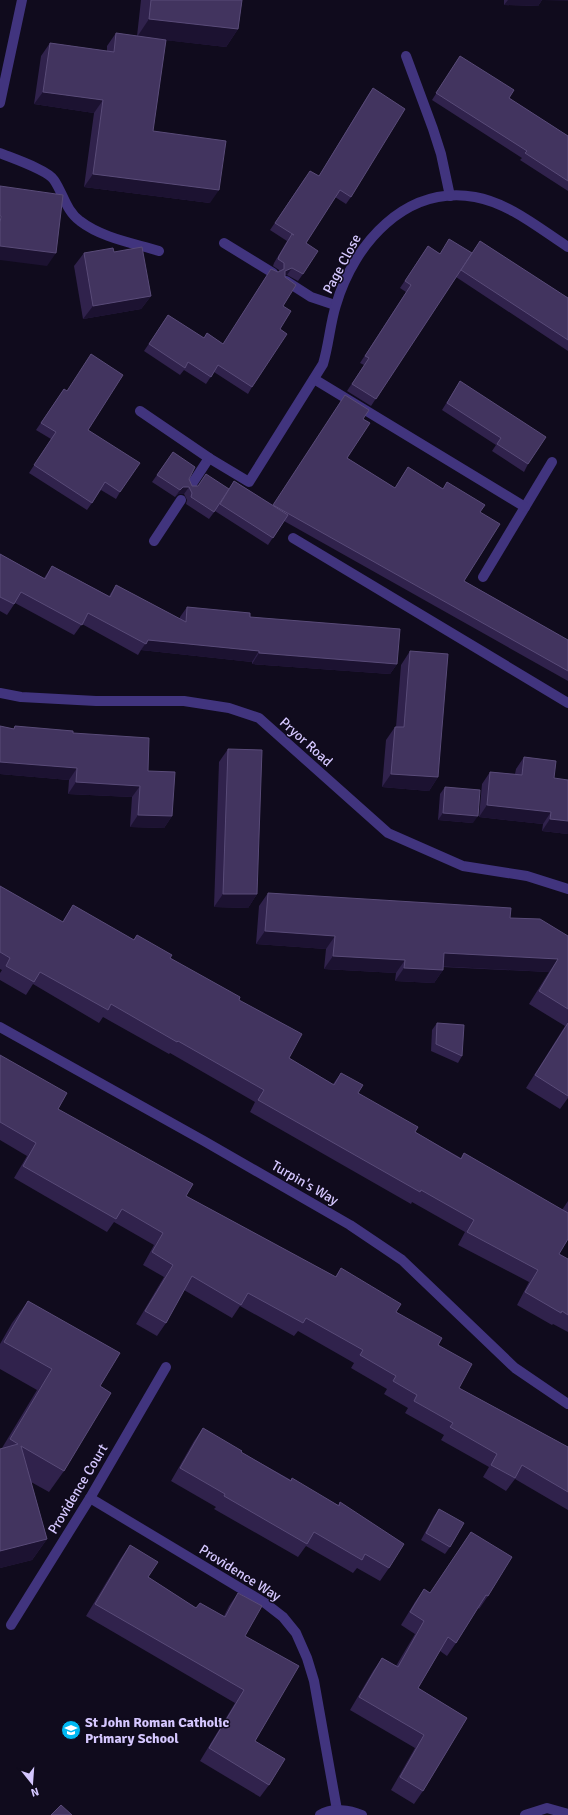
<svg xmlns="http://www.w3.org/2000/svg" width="568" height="1815" font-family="Signika,sans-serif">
	<rect width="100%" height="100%" fill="#100b1d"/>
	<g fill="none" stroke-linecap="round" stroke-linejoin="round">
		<!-- lane -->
		<g stroke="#41347e" stroke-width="10">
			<polyline points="406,56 433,129 441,154 450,196"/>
			<polyline points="224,243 273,273"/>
			<polyline points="286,281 311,297 335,305"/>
			<polyline points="190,487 209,458"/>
			<polyline points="293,538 568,703"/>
			<polyline points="154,541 181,500"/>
			<polyline points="483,577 552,462"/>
			<polyline points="11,1625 90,1498 166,1367"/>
			<polyline points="525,1815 547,1808 568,1814"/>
		</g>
		<!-- street -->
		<g stroke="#41347e" stroke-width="10">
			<polyline points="0,103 22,0"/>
			<path d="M0 153C12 158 48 170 54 180 63 193 66 211 80 221 102 238 133 243 159 251"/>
			<polyline points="314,379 525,507"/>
			<path d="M140 411 209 458 249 482 323 364C329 344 330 324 336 305 354 243 406 185 475 197 509 203 540 229 568 247"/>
			<polyline points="0,693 21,697 96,701 184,701 229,708 259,718 388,833 463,866 527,876 568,889"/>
			<polyline points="0,1027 204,1141 350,1225 402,1260 515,1368 568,1404"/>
			<polyline points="90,1498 265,1603 283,1617 296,1633 307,1658 314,1681 337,1810"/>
			<path d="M320 1815C332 1807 350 1810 362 1815"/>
		</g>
	</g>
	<!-- wall -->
	<g fill="#30224c">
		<polygon points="141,0 242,0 238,29 226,47 166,40 153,131 210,203 84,187 94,113 34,104 41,56 50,43 107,51 107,46 116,33 137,36"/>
		<polygon points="504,0 568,0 542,0 538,6 504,5"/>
		<polygon points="460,56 509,98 568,136 568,191 520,160 522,158 432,100"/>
		<polygon points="373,88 351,197 346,204 335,197 306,243 303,274 298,281 287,275 285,275 283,306 280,329 252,387 248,394 214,372 206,384 184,370 180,375 144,351 168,315 204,338 207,333 223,344 271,269 278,272 279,272 279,270 273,266 274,263 287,241 270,230 305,178 319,176 368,95"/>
		<polygon points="480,241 568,298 568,351 456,277 371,406 347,391 364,365 360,363 406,292 400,288 428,246 439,253 472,253"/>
		<polygon points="114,252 151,296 141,309 83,319 74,266 84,253"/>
		<polygon points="460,381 528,464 524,472 492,451 496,445 442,410"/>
		<polygon points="64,389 88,430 120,492 116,499 101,490 87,510 29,473 51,439 36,430"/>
		<polygon points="345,395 363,419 347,458 395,488 408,467 480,512 464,581 568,640 568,681 284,521 268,545 215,511 209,519 186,504 187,500 184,494 178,494 175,497 152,482 173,452 192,486 198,486 229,489 234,481 273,506"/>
		<polygon points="0,554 44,578 52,566 109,596 116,585 180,619 180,617 187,607 250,617 397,664 390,674 252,664 252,662 141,650 138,655 82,624 74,635 15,603 7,615 0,611"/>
		<polygon points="410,651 438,777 429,791 382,787 386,740 395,727 396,727 401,665"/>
		<polygon points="0,726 13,729 15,726 73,733 148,771 172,816 164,828 130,827 132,797 68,794 69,780 0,774"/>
		<polygon points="228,749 257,894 248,908 214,907 219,762"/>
		<polygon points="524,757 554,778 568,834 542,831 543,824 479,817 482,784 490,772 515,774 516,769"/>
		<polygon points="445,787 473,823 438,820 440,794"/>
		<polygon points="0,886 62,922 73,905 133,940 137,935 170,958 239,1000 289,1058 333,1084 341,1073 358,1093 415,1132 461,1158 464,1153 562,1210 568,1201 568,1239 559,1254 568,1259 568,1332 553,1324 552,1325 517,1305 529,1282 458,1245 465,1232 412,1202 411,1204 250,1112 255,1102 170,1053 169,1054 103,1017 99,1023 33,984 26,995 0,980 0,973 2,970 0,969"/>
		<polygon points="268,893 510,918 568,936 568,1098 560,1109 526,1088 565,1026 529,1004 549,972 443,967 443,970 434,983 395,981 396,973 324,969 326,949 256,944 259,906"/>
		<polygon points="437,1023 462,1056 458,1063 431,1051 432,1030"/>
		<polygon points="0,1055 58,1109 186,1196 335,1277 341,1268 438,1345 459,1388 568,1447 568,1510 515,1479 506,1491 483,1477 489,1467 441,1440 444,1435 405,1413 408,1408 384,1394 387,1389 351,1368 354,1363 298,1331 294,1336 240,1306 232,1318 184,1290 166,1323 157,1336 136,1324 164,1277 143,1265 154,1245 114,1222 107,1232 14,1178 27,1156 0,1140"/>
		<polygon points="28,1301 100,1386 64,1471 49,1492 31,1482 47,1539 32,1560 0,1568 0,1449 2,1448 37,1390 0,1369 0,1344 12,1323"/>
		<polygon points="203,1428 241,1452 291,1480 338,1505 340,1502 389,1568 380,1581 357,1568 353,1573 306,1546 298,1557 214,1509 216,1507 171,1481 194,1441"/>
		<polygon points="439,1509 450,1547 445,1554 421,1540 434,1516"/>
		<polygon points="471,1532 488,1596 479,1609 478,1608 456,1643 447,1656 440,1651 418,1688 467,1718 423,1791 414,1804 391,1790 415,1748 350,1710 373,1671 382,1658 396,1666 415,1634 401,1625 415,1602 424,1589 430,1593"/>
		<polygon points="130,1545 148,1577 196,1608 224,1616 229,1606 238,1593 245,1636 255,1741 269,1785 260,1797 200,1761 235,1703 86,1616 121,1558"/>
	</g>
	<!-- shaded-wall -->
	<g fill="#1c1231">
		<polygon points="508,0 568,0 568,1 542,0 538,6 504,5"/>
		<polygon points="149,19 238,29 226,47 137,37"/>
		<polygon points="43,92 103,100 94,113 34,104"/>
		<polygon points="93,174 219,190 210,203 84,187"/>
		<polygon points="0,246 56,253 47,266 0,260"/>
		<polygon points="292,268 287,275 280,278 285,271"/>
		<polygon points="151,296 141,309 83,319 93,306"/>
		<polygon points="183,487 189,487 184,494 178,494 175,497 180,490"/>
		<polygon points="148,640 259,651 252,662 141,650"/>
		<polygon points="259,653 397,664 390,674 252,664"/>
		<polygon points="0,762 77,768 69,780 0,774"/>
		<polygon points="391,774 438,777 429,791 382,787"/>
		<polygon points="76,782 140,786 132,797 68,794"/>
		<polygon points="487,805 551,812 543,824 479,817"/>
		<polygon points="443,813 478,816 473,823 438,820"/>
		<polygon points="138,815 172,816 164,828 130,827"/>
		<polygon points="550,819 568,821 568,834 542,831"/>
		<polygon points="223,894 257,894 248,908 214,907"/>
		<polygon points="265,931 335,936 326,949 256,944"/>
		<polygon points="444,953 558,959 549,972 435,966"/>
		<polygon points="333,956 405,960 396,973 324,969"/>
		<polygon points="404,968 443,970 434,983 395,981"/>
		<polygon points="47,1539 32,1560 0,1568 0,1551"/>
	</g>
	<!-- building -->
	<g fill="#42345f" stroke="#594b78">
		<polygon points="151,0 242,0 238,29 149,19"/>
		<polygon points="116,33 166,40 153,131 226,141 219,190 93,174 103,100 43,92 50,43 114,52"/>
		<polygon points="460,56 514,90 509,98 568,136 568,181 525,153 527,151 436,93"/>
		<polygon points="373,88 405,109 351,197 340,190 306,243 318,251 303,274 292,268 285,271 285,277 296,285 283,306 291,311 280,329 287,334 252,387 218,365 211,377 188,362 185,368 149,344 168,315 204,338 207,333 223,344 271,269 278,272 284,269 284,263 278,259 279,256 292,234 294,235 275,223 310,171 319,176"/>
		<polygon points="0,186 63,195 56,253 0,246 0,223 1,216 0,216"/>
		<polygon points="449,239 472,253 376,399 352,384 369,358 365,356 411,285 405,281 428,246 440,254"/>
		<polygon points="480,241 568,298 568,340 461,270"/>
		<polygon points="142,247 151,296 93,306 84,253 113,248 114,252"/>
		<polygon points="91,354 123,375 88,430 140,463 120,492 105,482 92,503 34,465 56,432 41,423 64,389 67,391"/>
		<polygon points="460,381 546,437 528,464 497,444 501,438 447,403"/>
		<polygon points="345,395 369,410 363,419 370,423 347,458 395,488 408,467 443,489 447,482 485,505 480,512 500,524 464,581 568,640 568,671 273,505"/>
		<polygon points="173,452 195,467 189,479 192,486 198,486 206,474 229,489 214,512 191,497 192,493 189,487 183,487 180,490 157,475"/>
		<polygon points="234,481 288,515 273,538 220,504"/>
		<polygon points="0,554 45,579 52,566 110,597 116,585 186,622 187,607 250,613 250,617 400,629 397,664 259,653 259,651 148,640 146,644 88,613 82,625 21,592 14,604 0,597"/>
		<polygon points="410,651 448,654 438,777 391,774 395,727 404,727"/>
		<polygon points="0,726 14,729 15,726 73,731 73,733 149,738 148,771 175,772 172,816 138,815 140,786 76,782 77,768 0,762"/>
		<polygon points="228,749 262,750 257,894 223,894"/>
		<polygon points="524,757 556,761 554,778 568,780 568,821 550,819 551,812 487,805 490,772 522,775"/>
		<polygon points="445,787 480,790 478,816 443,813"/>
		<polygon points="0,886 63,922 73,905 134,940 137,935 172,955 170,958 240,997 239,1000 302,1034 289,1058 334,1085 341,1073 363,1085 358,1093 418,1127 415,1132 461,1159 464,1153 568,1213 568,1239 559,1254 568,1259 568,1315 562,1311 561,1313 525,1292 538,1270 467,1232 474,1220 421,1190 420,1192 258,1100 264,1090 178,1041 177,1042 111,1004 108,1010 40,972 34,982 6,966 10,958 0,952"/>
		<polygon points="268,893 511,908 510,918 540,919 568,936 568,1009 539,991 558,959 444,953 443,970 404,968 405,960 333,956 335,936 265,931"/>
		<polygon points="437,1023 464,1025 462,1056 436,1044"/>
		<polygon points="568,1023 568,1096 535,1075"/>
		<polygon points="0,1055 67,1093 58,1109 193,1184 186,1196 336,1277 341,1268 401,1304 396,1312 442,1338 438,1345 472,1364 459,1388 568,1447 568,1492 522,1465 515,1478 491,1465 497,1454 450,1427 453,1423 414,1401 417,1395 393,1381 396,1376 360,1355 363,1350 306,1318 303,1323 248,1293 241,1305 192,1276 166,1323 145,1311 173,1265 152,1252 163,1233 122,1209 116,1219 23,1166 36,1143 0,1122"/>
		<polygon points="28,1301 120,1353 100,1386 111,1393 64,1471 21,1446 47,1539 0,1551 0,1449 18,1444 10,1439 52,1369 4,1342"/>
		<polygon points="203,1428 242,1451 241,1452 291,1481 292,1478 339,1506 340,1502 404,1544 389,1568 365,1554 362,1560 314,1532 307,1544 224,1496 225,1494 180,1468"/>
		<polygon points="439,1509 464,1523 450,1547 426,1533"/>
		<polygon points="471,1532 512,1557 488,1596 486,1595 456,1643 448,1637 418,1688 467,1718 423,1791 400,1777 424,1735 359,1697 382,1658 398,1667 424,1621 410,1612 424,1589 430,1593"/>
		<polygon points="130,1545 158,1562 148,1577 196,1608 200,1603 225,1617 238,1593 262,1606 245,1636 299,1666 255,1741 285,1759 269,1785 209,1748 244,1690 95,1604"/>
		<polygon points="61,1805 72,1815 51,1815"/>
	</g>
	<!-- icons -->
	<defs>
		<symbol id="school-disc" viewBox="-11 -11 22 22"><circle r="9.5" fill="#00b9f2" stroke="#100b1d"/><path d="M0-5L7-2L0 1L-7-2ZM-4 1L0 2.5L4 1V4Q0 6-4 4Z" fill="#fff"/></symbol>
	</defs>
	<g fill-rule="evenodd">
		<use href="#school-disc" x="60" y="1719" width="22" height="22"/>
	</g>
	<g text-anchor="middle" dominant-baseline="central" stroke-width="3" stroke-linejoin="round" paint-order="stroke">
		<!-- street labels -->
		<g font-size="14" fill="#d5c7ff" stroke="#100b1d">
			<text transform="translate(342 264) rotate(-62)">Page Close</text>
			<text transform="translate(306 742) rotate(42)">Pryor Road</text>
			<text transform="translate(305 1183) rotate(30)">Turpin's Way</text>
			<text transform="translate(78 1489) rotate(-59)">Providence Court</text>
			<text transform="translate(240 1573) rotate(32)">Providence Way</text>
		</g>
		<!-- poi labels -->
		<g font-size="14" font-weight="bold" fill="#d5c7ff" stroke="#100b1d" text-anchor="start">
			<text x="85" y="1722">St John Roman Catholic<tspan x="85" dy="16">Primary School</tspan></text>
		</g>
	</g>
	<!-- north arrow -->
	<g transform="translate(32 1783) rotate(163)" stroke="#100b1d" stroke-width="3" paint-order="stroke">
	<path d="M0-3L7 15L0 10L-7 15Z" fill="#d5c7ff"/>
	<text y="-6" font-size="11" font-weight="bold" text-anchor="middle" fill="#d5c7ff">N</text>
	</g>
</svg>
